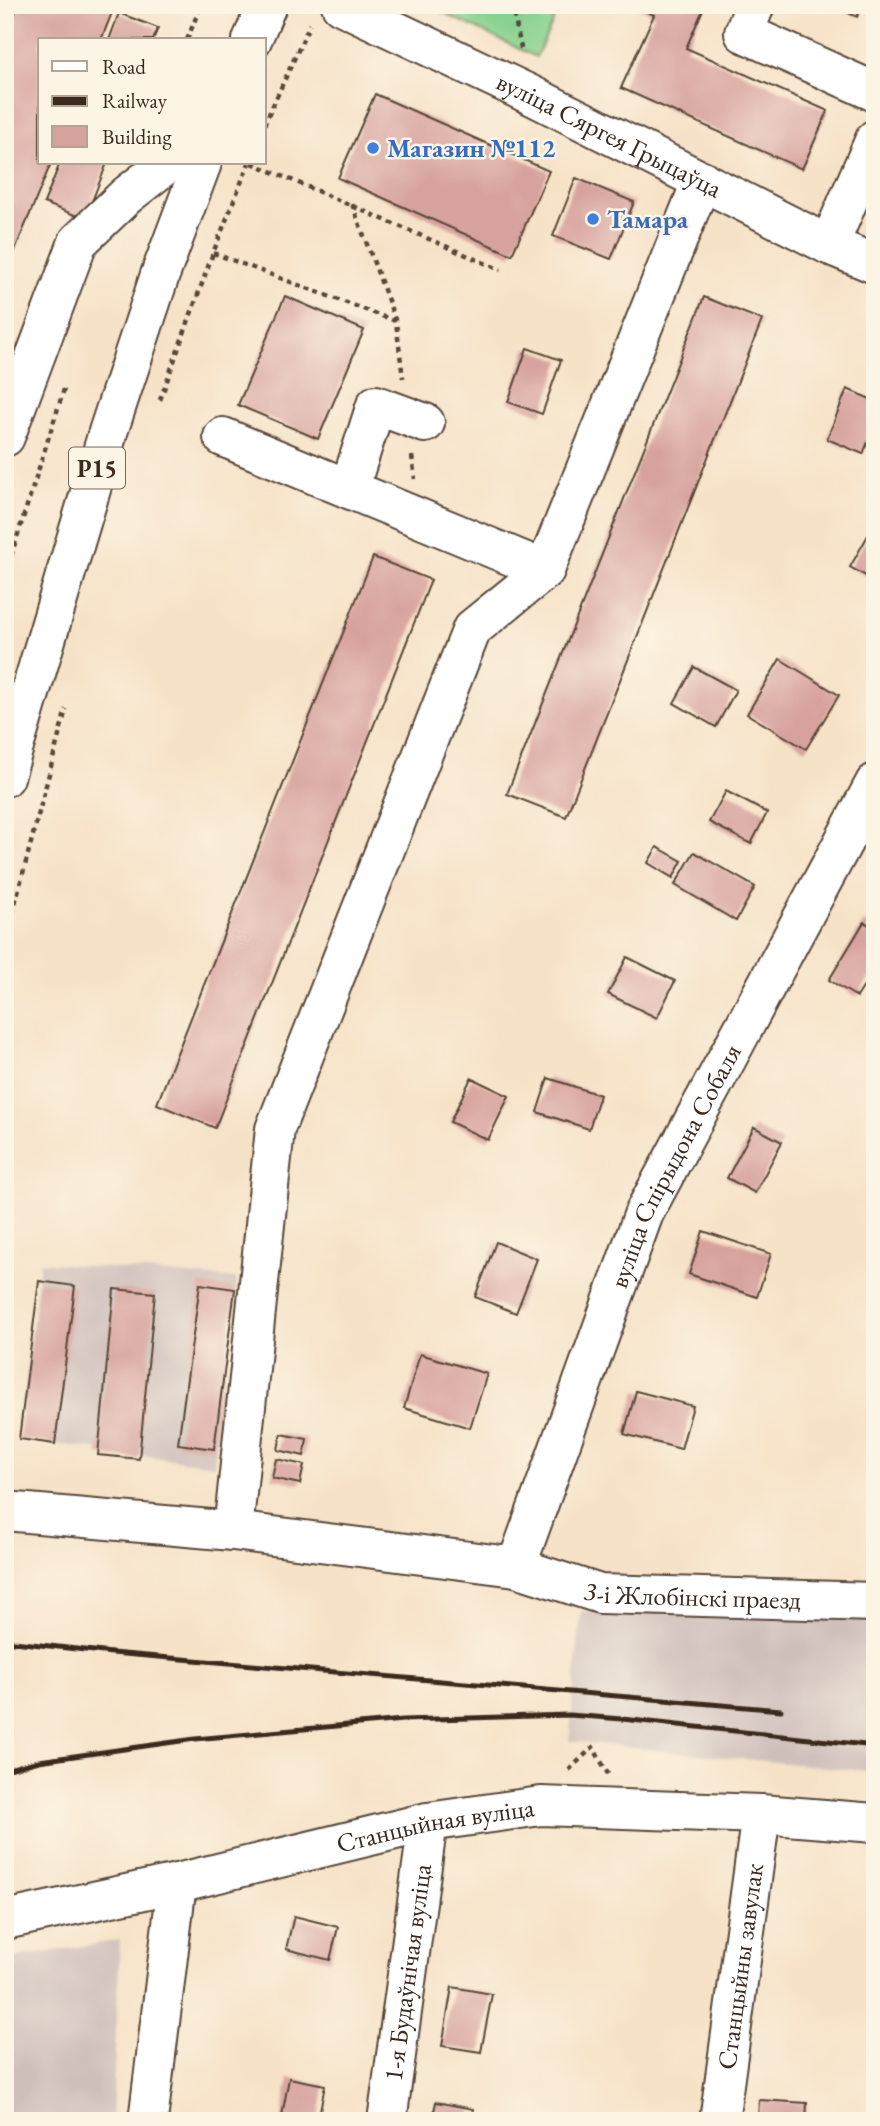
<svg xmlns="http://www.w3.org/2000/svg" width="880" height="2126" font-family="'EB Garamond',serif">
	<rect width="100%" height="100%" fill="#fcf5e5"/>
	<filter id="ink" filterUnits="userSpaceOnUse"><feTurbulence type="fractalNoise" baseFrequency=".0143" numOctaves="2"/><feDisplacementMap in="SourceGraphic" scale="14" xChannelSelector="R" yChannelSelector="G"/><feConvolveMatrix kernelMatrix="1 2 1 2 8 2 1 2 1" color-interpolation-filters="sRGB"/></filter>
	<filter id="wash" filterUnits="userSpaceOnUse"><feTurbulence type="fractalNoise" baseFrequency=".00686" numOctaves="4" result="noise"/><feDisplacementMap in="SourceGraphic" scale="28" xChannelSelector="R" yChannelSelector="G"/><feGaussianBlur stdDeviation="1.57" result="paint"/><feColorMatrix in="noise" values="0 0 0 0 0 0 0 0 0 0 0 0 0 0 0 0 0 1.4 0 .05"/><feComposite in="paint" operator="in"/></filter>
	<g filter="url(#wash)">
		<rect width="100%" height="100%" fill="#f6e2c7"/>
		<!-- industrial -->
		<g fill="#cfc0bb">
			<polygon points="40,1262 237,1279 214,1465 19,1439"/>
			<polygon points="581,1611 875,1617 875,1772 569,1741"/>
			<polygon points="120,1940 112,2121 5,2121 5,1959"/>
		</g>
		<!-- green -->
		<polygon fill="#88d18e" stroke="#627e56" stroke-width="2" points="427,5 561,5 536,57"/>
		<g id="blocks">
			<!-- building -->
			<g fill="#d7a29d">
				<polygon points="18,5 115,5 101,40 40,40 40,163 51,163 5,274 5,36"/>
				<polygon points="633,5 705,5 686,48 828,111 802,169 621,88 654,15"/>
				<polygon points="832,5 862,5 857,17"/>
				<polygon points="119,13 158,28 153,40 109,40"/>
				<polygon points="375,94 549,171 512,255 338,178"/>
				<polygon points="60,163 107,163 85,219 44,203"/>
				<polygon points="576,178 634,202 611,259 553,236"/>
				<polygon points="285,296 364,330 318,439 238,405"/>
				<polygon points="704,297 762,320 566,817 507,794"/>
				<polygon points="527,348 561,360 542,414 508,402"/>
				<polygon points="847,389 875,401 875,424 863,454 827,439"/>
				<polygon points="875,523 875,581 850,567"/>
				<polygon points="373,557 431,580 215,1128 157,1104"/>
				<polygon points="780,659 839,695 806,749 747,714"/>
				<polygon points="694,667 736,690 716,727 674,703"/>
				<polygon points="726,791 767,813 751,844 709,822"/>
				<polygon points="657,847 682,861 673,878 648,863"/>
				<polygon points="694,852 755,887 736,921 675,885"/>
				<polygon points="864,922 875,928 875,969 857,997 829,980"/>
				<polygon points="627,957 675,981 657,1018 608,994"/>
				<polygon points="471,1078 509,1096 488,1140 450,1122"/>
				<polygon points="548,1078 600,1095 589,1129 537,1112"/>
				<polygon points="754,1127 782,1142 755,1193 727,1178"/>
				<polygon points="703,1231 771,1254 757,1297 689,1274"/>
				<polygon points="496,1242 537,1259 516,1313 475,1297"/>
				<polygon points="39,1281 75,1286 55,1444 19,1439"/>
				<polygon points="200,1284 235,1289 214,1449 178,1444"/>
				<polygon points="114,1289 155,1293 139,1459 98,1455"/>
				<polygon points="420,1354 487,1374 470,1428 404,1408"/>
				<polygon points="636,1391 693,1406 681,1449 624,1434"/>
				<polygon points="281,1434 307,1439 304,1456 278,1450"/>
				<polygon points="276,1459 304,1465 300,1484 272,1478"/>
				<polygon points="294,1916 338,1927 330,1960 286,1949"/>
				<polygon points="452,1987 492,1994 481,2052 442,2046"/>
				<polygon points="289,2078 325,2085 318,2121 281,2121"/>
				<polygon points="759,2100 807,2103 806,2121 758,2121"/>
				<polygon points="436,2102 473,2109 471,2121 432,2121"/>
			</g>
		</g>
	</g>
	<g filter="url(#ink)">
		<use href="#blocks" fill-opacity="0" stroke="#574637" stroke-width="2"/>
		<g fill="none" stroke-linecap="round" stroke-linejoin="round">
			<defs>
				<g id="minor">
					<path id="s1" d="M341 5 531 95 829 245 875 264"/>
					<polyline points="755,5 744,33 875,92"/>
					<polyline points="829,245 875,139"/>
					<polyline points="5,437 78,242 126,196 168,163"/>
					<polyline points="223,437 545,570"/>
					<polyline points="349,489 376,405 425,423"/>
					<path id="s2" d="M5 1511 233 1531 516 1567 600 1594 875 1602"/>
					<polyline points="233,1531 275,1129 472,629 545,570 702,180"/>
					<path id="s3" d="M516 1567 644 1213 875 783"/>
					<path id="s4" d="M5 1920 177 1883 428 1822 541 1806 761 1814 875 1823"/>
					<polyline points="148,2121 177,1883"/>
					<path id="s5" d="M387 2121 428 1822"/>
					<path id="s6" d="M719 2121 761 1814"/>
				</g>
				<g id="major">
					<polyline points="252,40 267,5"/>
					<polyline points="5,777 109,429 160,275 202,163"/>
				</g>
			</defs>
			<!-- minor casing -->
			<use href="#minor" stroke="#574637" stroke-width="42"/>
			<!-- major casing -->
			<use href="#major" stroke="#574637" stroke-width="42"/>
			<!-- path -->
			<g stroke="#574637" stroke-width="4.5" stroke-dasharray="5 5" stroke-linecap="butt">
				<polyline points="512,5 522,53"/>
				<polyline points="187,40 201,5"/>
				<polyline points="264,125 310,24"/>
				<polyline points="252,163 501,270"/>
				<polyline points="352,204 396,322 403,378"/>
				<polyline points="213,253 395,321"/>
				<polyline points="160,400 213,253 249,163"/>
				<polyline points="412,456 415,479"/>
				<polyline points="5,575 65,386"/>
				<polyline points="5,942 66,709"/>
				<polyline points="569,1770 593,1747 608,1774"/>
			</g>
			<!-- minor -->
			<use href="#minor" stroke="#fff" stroke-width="38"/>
			<!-- major -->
			<use href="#major" stroke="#fff" stroke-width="38"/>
			<!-- rail -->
			<g stroke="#3b2a1e" stroke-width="5">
				<polyline points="5,1641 112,1653 781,1710"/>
				<polyline points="5,1770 39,1761 195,1739 403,1720 569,1715 622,1719 875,1746"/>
			</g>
		</g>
	</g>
	<!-- markers -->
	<g fill="#3f7fe0" stroke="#fcf5e5" stroke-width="2.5">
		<circle cx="373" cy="148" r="7"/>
		<circle cx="593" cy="219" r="7"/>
	</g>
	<g text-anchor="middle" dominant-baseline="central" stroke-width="5" stroke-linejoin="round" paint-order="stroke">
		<!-- shield labels -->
		<rect fill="#fcf5e5" stroke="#75675a" stroke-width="2" x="69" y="447.5" width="56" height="41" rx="5"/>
		<g font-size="24" font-weight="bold" fill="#3b2a1e">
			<text x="97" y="468">Р15</text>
		</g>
		<!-- street labels -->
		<g font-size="26" fill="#3b2a1e" stroke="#fcf5e5">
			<text stroke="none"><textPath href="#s1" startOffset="298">вуліца Сяргея Грыцаўца</textPath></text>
			<text stroke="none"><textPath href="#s3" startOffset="432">вуліца Спірыдона Собаля</textPath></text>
			<text stroke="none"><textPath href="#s2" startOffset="695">3-і Жлобінскі праезд</textPath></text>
			<text stroke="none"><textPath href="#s4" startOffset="441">Станцыйная вуліца</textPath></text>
			<text stroke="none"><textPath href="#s6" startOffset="156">Станцыйны завулак</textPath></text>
			<text stroke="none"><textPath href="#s5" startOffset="150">1-я Будаўнічая вуліца</textPath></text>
		</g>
		<!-- shop labels -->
		<g font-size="26" font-weight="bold" fill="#366cbe" stroke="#fcf5e5" text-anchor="start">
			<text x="387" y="148">Магазин №112</text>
			<text x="607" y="219">Тамара</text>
		</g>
	</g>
	<!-- margin -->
	<rect width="880" height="2126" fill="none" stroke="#fcf5e5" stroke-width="28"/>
	<!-- legend -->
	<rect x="38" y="38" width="228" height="126" fill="#fcf5e5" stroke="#afa495" stroke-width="2"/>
	<rect x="52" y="61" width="35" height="10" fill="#ffffff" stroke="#afa495" stroke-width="2"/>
	<text x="102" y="74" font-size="21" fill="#3b2a1e">Road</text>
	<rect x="52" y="96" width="35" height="10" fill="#3b2a1e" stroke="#afa495" stroke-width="2"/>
	<text x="102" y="108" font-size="21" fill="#3b2a1e">Railway</text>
	<rect x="52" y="126" width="35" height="21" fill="#d7a29d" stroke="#afa495" stroke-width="2"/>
	<text x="102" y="144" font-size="21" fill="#3b2a1e">Building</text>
</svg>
